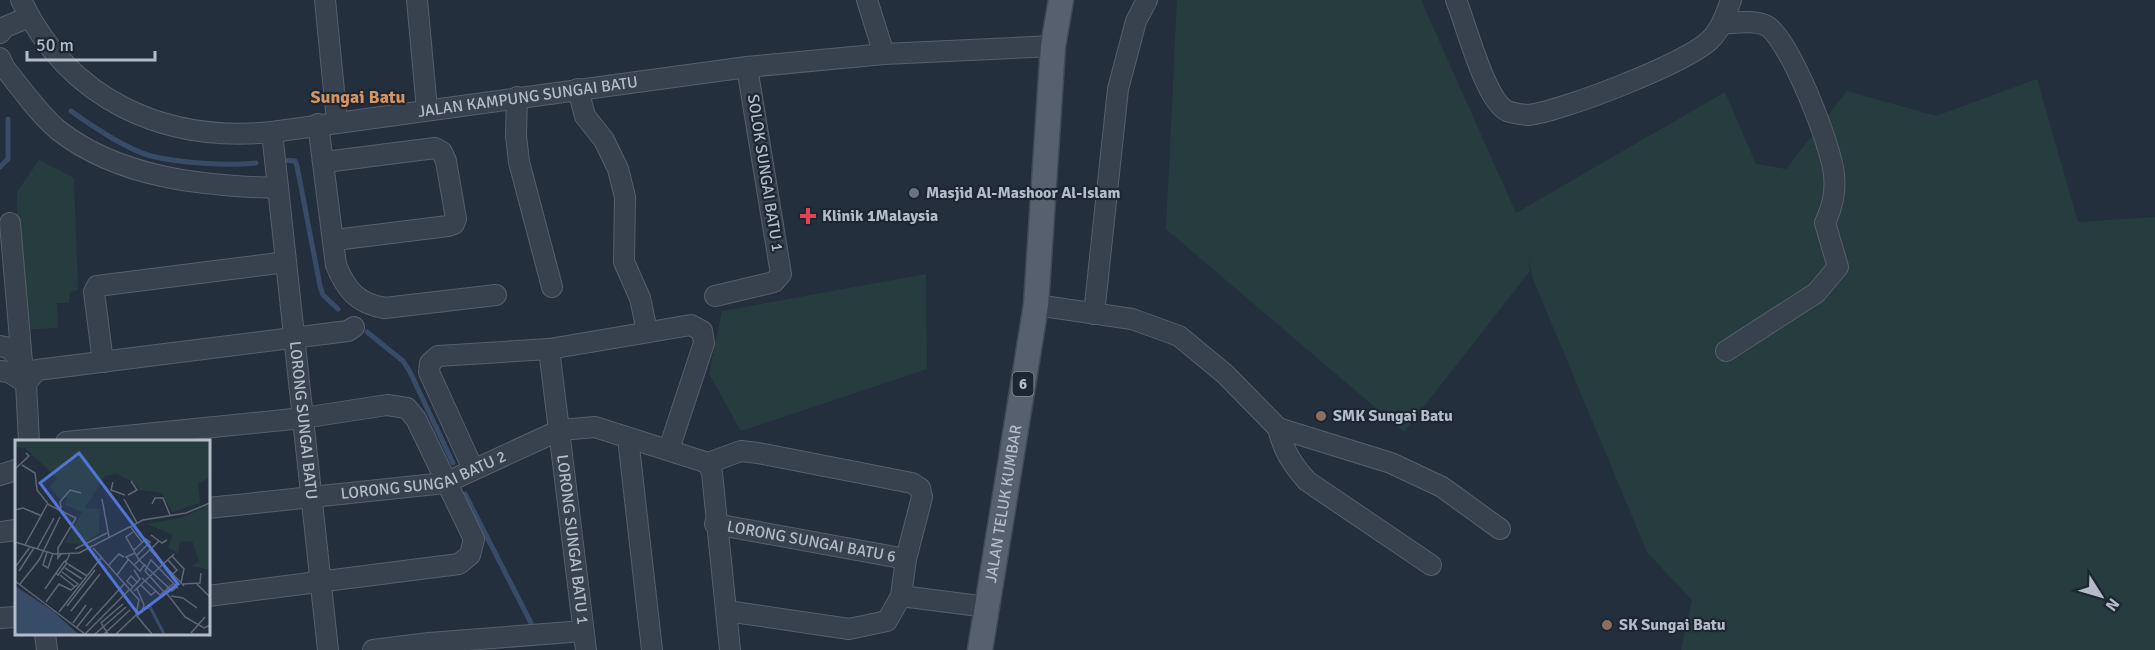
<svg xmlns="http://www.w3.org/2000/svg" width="2155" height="650" font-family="Signika,sans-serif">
	<rect width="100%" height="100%" fill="#242f3e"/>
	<!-- green -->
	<g fill="#263c3f">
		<polygon points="1177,0 1421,0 1516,213 1725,92 1756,164 1786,169 1847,91 1936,116 2037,79 2078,222 2155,217 2155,650 1681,650 1692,600 1647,552 1533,279 1527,256 1530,271 1404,432 1166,229"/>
		<polygon points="39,160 74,178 78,290 70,292 69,303 57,303 58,328 16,330 17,192"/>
		<polygon points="926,274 927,369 741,431 709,374 722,311"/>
	</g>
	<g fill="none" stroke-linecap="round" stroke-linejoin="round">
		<!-- stream -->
		<g stroke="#394c67" stroke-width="5">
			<path d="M71 111C90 125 128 150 151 156 179 163 227 166 256 163"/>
			<polyline points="282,160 295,161 297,166 320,286 323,295 338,309"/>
			<polyline points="0,167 8,159 8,119"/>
			<polyline points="367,332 403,361 410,372 453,463"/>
			<polyline points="465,494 531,623"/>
		</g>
		<defs>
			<g id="minor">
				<path id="s1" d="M21 0C69 100 164 143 272 132L747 67 884 54 1053 46"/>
				<polyline points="325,0 337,121"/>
				<polyline points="417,0 427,109"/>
				<polyline points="867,0 884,54"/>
				<path d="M1456 0C1466 24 1485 100 1507 111 1512 113 1524 115 1529 115 1565 110 1684 64 1710 40 1721 29 1726 14 1731 0"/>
				<path d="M1722 24C1734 23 1755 19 1767 26 1790 40 1832 147 1834 175 1836 193 1832 207 1825 223L1838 267 1816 293 1726 351"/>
				<polyline points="0,33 5,27 29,17"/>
				<path d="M0 58 4 67C20 87 38 113 58 130 119 178 203 186 278 188"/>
				<polyline points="578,89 585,116 604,140 618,169 625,197 624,262 640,298 647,331"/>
				<polyline points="517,97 516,136 519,162 552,287"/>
				<path d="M318 124 336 265C346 290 358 304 385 308L496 295"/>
				<path id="s2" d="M272 132 328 650"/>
				<polyline points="325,162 435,148 442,152 446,161 456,219 454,224 448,226 335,240"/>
				<polyline points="10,223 22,362 30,376"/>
				<polyline points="715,296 774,282 781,274 747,67"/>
				<polyline points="1036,305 1132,319 1179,336 1225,374 1278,428 1391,463 1442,487 1500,529"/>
				<polyline points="1094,314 1118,89 1136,21 1147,0"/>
				<polyline points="0,346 9,348 22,362"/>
				<path id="s3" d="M549 349 586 650"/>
				<polyline points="103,362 94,292 97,286 286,262"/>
				<polyline points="0,371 9,372 26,383"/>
				<path d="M1278 428C1283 450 1292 464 1307 481L1431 565"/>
				<polyline points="628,438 652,650"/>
				<polyline points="29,442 26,383 37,370 348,331 354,327"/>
				<polyline points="66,442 303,418 387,405 407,408 416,419 474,539 470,555 459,564 208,596"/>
				<polyline points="708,463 741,451 758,453 912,483 920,488 922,497 906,559 901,596 887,621 849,629 727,611"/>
				<polyline points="708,463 712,473 730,650"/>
				<polyline points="473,469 429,372 430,363 438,356 549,349 691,325 702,331 704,343 669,449"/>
				<polyline points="0,475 16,470"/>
				<path id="s4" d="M208 508 445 483 560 430 595 427 708 463"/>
				<path id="s5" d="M715 524 906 559"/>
				<polyline points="0,532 16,530"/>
				<polyline points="901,596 987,607"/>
				<polyline points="0,618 16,617"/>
				<polyline points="45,634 47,650"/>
				<polyline points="373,650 429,643 583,631"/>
			</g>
			<g id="major">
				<path id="s6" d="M980 650 1036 305 1053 46 1061 0"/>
			</g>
		</defs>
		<!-- minor casing -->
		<use href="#minor" stroke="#565f6c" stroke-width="22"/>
		<!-- major casing -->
		<use href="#major" stroke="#414a57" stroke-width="27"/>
		<!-- minor -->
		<use href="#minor" stroke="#38414e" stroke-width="20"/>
		<!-- major -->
		<use href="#major" stroke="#56606e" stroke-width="24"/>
	</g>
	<!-- markers -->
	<circle fill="#6b7280" stroke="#1d2633" stroke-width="2" cx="914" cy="193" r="6"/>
	<path fill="#e0444e" stroke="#1d2633" stroke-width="2" d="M805 207h6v6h6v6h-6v6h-6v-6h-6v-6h6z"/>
	<g fill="#8d6e63" stroke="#1d2633" stroke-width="2">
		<circle cx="1321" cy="416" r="6"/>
		<circle cx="1607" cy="625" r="6"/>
	</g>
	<g text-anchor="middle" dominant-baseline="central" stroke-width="4.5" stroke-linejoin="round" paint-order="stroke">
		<!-- shield labels -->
		<rect fill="#1d2633" stroke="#878f9c" stroke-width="1.5" x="1012.5" y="372" width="21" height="24" rx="4.5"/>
		<g font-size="15" font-weight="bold" fill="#b4bcc9">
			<text x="1023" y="384">6</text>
		</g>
		<!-- street labels -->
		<g font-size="16" fill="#b4bcc9" stroke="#1d2633">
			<text stroke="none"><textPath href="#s1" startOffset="562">JALAN KAMPUNG SUNGAI BATU</textPath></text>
			<text transform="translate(765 173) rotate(81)">SOLOK SUNGAI BATU 1</text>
			<text stroke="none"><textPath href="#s2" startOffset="290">LORONG SUNGAI BATU</textPath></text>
			<text stroke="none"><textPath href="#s4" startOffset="219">LORONG SUNGAI BATU 2</textPath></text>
			<text stroke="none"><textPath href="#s6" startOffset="148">JALAN TELUK KUMBAR</textPath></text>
			<text stroke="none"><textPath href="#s3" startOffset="192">LORONG SUNGAI BATU 1</textPath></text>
			<text stroke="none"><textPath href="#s5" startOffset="98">LORONG SUNGAI BATU 6</textPath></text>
		</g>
		<!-- poi labels -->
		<g font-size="16" font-weight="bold" fill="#b4bcc9" stroke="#1d2633" text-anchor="start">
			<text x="926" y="193">Masjid Al-Mashoor Al-Islam</text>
			<text x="822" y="216">Klinik 1Malaysia</text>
			<text x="1333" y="416">SMK Sungai Batu</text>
			<text x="1619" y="625">SK Sungai Batu</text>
		</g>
		<!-- neighbourhood labels -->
		<g font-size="18" font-weight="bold" fill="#d59563" stroke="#1d2633">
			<text x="358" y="97">Sungai Batu</text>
		</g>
	</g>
	<!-- overview -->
	<g transform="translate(15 440)">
		<rect width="195" height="195" fill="#242f3e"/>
		<path d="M0 1H195V37L183 44 185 63 157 72 147 53 125 50 119 42 101 34 90 36 70 68 85 69 84 93 67 104 50 103 67 72 50 65 52 58H44L35 47 42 38 10 8 0 7ZM195 65V130L177 126 184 121 177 101 165 102 163 113 153 108 158 95 132 84 166 78Z" fill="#263c3f"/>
		<path d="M0 146 38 171 63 194H0Z" fill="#394c67"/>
		<path fill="none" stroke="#394c67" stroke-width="3" d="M130 168 135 167 149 194"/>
		<path fill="none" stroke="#5e6776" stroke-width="1.5" d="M7 25 20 33 22 50 34 65 61 78 43 108V118L46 114M0 29 14 16 11 13M98 42 96 50 110 55M113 55 122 50 116 41M87 59 94 97M109 59 122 83M137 64 140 58H148L155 75M46 68 45 62 55 50 66 53M0 70 8 68 27 76M115 86 127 102M118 92 111 97 124 120M136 95 147 103 152 100M0 102 39 114 64 113 128 80 171 73 195 63M10 105 33 63M78 108 124 160 121 175 101 194M22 109 39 78M60 109 92 93M119 110 131 99 135 102 121 116M135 110 169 146M32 112 28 125 33 128 38 113M120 113 111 117 125 131 130 124M157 116 169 129 166 143M124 120 157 151 162 147M153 120 162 130 158 134M50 121 52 123 43 135 41 133 49 122 50 121 52 120 53 118 55 113M53 124 72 136M119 125 144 101M1 126 15 107M93 126 104 114 109 117M50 128 67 139M4 131 19 108M45 135 60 147M102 135 113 120M127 138 145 155 159 143M0 141 70 194M5 144 24 120 45 77M168 144 185 143 186 133M182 144 195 157M126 145 136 155 141 151M118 147 112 141 116 136 123 143M30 149 41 133M116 149 125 139 119 130M122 149 129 165 127 172H123M119 151 159 114M150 151 170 177 189 188 195 185M149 152 130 131 136 120 163 148M156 156 168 158 182 168M31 162 44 144 56 150 63 144 47 132M52 166 80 130M56 171 85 134M44 172 86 118M121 175 137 194M58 183 71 165M71 186 110 143M62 187 77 168M176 193 190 177M70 194 115 149M80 194 111 167M89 194 115 170M93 194 86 183 108 164"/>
		<path fill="#5274d3" fill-opacity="0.15" stroke="#5274d3" stroke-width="3" d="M64 13 163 144 123 174 25 43Z"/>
		<rect width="195" height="195" fill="none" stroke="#b4bcc9" stroke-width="3"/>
	</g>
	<!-- north arrow -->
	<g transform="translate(2101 596) rotate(127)" stroke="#1d2633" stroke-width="4.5" paint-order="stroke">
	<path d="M0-4.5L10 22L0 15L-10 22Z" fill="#b4bcc9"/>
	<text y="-9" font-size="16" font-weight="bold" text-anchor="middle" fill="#b4bcc9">N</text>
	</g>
	<!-- scale -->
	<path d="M27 51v9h128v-9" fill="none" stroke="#b4bcc9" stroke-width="3"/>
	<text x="36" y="51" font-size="18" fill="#b4bcc9" stroke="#1d2633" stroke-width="4.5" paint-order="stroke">50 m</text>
</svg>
